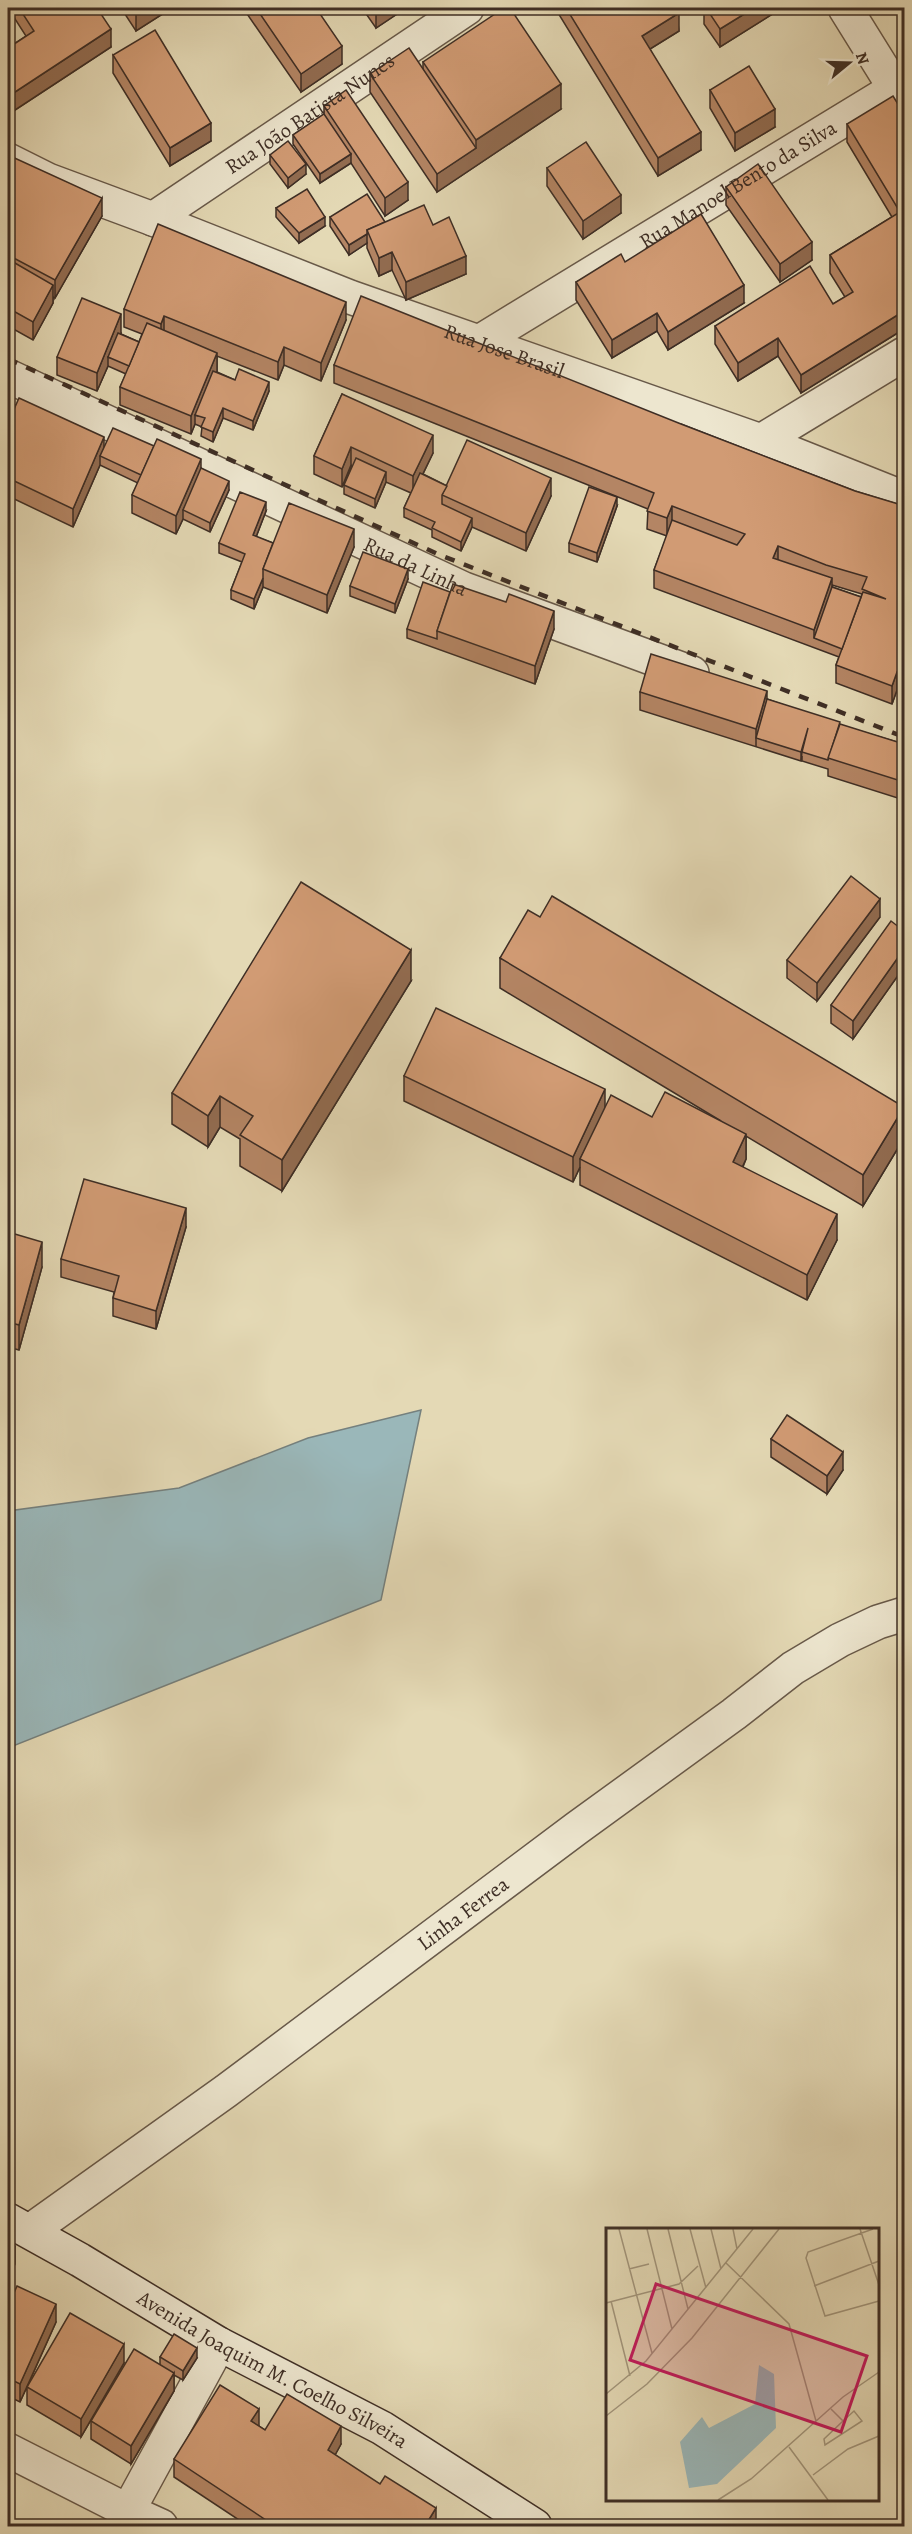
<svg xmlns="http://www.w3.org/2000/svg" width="912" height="2534" font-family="Alegreya,serif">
	<rect width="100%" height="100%" fill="#e4d9b5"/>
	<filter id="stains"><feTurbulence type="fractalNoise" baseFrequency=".00333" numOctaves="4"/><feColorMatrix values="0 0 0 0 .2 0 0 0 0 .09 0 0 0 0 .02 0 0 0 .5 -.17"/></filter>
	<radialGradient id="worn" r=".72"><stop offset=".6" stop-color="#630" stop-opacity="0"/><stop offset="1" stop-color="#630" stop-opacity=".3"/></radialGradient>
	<!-- water -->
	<polygon fill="#9ab7b9" stroke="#75807e" stroke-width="1.5" points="421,1410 381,1600 8,1748 8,1511 179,1488 308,1438"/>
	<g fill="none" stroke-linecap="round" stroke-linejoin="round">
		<defs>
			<g id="street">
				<polyline points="845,8 904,103"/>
				<path id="s1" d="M8 160 48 180 153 219 350 297 761 441 904 498"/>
				<path id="s2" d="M153 219 467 8"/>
				<path id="s3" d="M479 342 904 83"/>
				<path id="s4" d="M8 376 464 589 692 673"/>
				<polyline points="761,441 904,354"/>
				<path id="s5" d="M30 2231 226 2091 577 1828 734 1714 793 1668 840 1640 878 1622 904 1614"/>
				<polyline points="8,2450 128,2511 219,2344"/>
				<polyline points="128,2511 161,2526"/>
			</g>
			<g id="secondary">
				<path id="s6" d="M8 2220 80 2260 219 2344 382 2428 535 2526"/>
			</g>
		</defs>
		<!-- street casing -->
		<use href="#street" stroke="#685949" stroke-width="36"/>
		<!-- secondary casing -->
		<use href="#secondary" stroke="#3e2e25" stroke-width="36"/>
		<!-- street -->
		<use href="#street" stroke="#ede6cf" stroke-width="33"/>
		<!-- secondary -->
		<use href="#secondary" stroke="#ede6cf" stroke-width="33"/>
		<!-- rail -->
		<polyline stroke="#3e2e25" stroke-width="4.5" stroke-dasharray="10 10" stroke-linecap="butt" points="8,359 440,555 904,737"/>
	</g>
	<!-- wall -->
	<g fill="#b48564" stroke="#3e2e25" stroke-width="1.5" fill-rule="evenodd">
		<polygon points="8,8 97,8 111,47 12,112 8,106 8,48 26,36"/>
		<polygon points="121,8 172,8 136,31"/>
		<polygon points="243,8 316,8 342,64 301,92"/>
		<polygon points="362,8 406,8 376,28"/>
		<polygon points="555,8 676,8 679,31 650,49 701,150 658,176"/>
		<polygon points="704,8 782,8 720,47 704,24"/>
		<polygon points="113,55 211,141 170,166 113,73"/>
		<polygon points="423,62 561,109 437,192 370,92 370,74 423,69"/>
		<polygon points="710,90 775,127 735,151 710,108"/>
		<polygon points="324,106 408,200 385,216 351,163 320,183 293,144 293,135 324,114"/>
		<polygon points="904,114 904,329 801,393 778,356 738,381 715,344 715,326 833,304 845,297 830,273 830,255 892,217 847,142 847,124"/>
		<polygon points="8,155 102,216 55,298 53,297 53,303 33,340 8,326"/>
		<polygon points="270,155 306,174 288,188 270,164"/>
		<polygon points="547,168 621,213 583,239 547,186"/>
		<polygon points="726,187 812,260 780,282 726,205"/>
		<polygon points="276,208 325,226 299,243 276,217"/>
		<polygon points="330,217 385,222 433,225 466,274 406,300 392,270 379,276 367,248 367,243 349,255 330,226"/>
		<polygon points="625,262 744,303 668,350 657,331 612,358 576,300 576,282"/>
		<polygon points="124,309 346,320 321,381 284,365 278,380 217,356 217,372 235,380 269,391 253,430 223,418 213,442 201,436 202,427 195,424 191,434 120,405 120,387 126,374 108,366 97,391 57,375 57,357 121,333 121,334 139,342 142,334 124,327"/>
		<path d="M334 365 681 424 855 491 904 506V693L897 690 892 704 836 683V665L839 657 654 588V570L667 536 647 529 648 509 334 383ZM832 585 862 594 861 597 832 587Z"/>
		<polygon points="342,394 433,453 423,474 447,486 551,496 526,551 472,527 461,551 432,537 432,530 404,517 404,508 411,493 386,482 375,508 344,494 344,485 352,466 351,465 342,487 314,474 314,456"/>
		<polygon points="8,402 104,446 201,468 229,490 210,532 183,519 176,534 132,513 132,495 138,483 100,465 73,527 8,496"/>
		<polygon points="617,506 597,562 569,552 569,543"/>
		<polygon points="266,511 256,537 273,543 354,547 327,613 263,587 254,609 231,599 231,590 242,562 219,553 219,543"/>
		<polygon points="408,579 395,613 350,596 350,586"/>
		<polygon points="450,592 554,629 535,684 407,638 407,629"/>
		<polygon points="640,692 767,699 840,725 904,744 904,800 828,776 828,769 802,761 802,756 801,761 640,710"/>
		<polygon points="880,917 817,1001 787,978 787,960"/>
		<polygon points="904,931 904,967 853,1039 831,1023 831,1005"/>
		<polygon points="500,958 904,1138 863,1206 746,1136 746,1159 743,1167 837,1240 807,1300 580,1185 580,1167 573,1182 404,1101 404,1076 652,1117 721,1121 500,988"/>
		<polygon points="411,981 282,1191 240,1166 240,1139 220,1127 208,1147 172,1124 172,1093"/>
		<polygon points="186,1227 156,1329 113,1316 113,1298 114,1292 61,1277 61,1259"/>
		<polygon points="8,1232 42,1267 19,1350 8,1347"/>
		<polygon points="771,1439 843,1470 827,1494 771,1457"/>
		<polygon points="8,2307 56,2322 28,2385 124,2363 81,2437 27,2405 27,2387 20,2402 8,2396"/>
		<polygon points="160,2357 197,2358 183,2380 174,2375 174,2391 131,2464 91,2439 91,2421 160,2365"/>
		<polygon points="259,2426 265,2430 341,2444 335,2455 436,2526 248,2526 174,2477 174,2459"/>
	</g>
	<!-- shaded-wall -->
	<g fill="#926c51" stroke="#3e2e25" stroke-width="1.5">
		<polygon points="144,8 172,8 136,31 136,13"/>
		<polygon points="379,8 406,8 376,28 376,10"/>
		<polygon points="754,8 782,8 720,47 720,29"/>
		<polygon points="679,13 679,31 642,54 642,36"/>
		<polygon points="111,29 111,47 12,112 12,94"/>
		<polygon points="342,46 342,64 301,92 301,74"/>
		<polygon points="561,84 561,109 437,192 437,174 476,148 476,140"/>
		<polygon points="775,109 775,127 735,151 735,133"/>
		<polygon points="211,123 211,141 170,166 170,148"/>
		<polygon points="701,132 701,150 658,176 658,158"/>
		<polygon points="351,154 351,163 320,183 320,174"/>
		<polygon points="306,164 306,174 288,188 288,178"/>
		<polygon points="408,182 408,200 385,216 385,198"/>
		<polygon points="621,195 621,213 583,239 583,221"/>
		<polygon points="102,198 102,216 55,298 55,280"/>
		<polygon points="325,217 325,226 299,243 299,233"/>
		<polygon points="367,234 367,243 349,255 349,245"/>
		<polygon points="812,242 812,260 780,282 780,264"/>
		<polygon points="392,252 392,270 379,276 379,258"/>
		<polygon points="466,256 466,274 406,300 406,282"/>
		<polygon points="53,285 53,303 33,340 33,322"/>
		<polygon points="744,285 744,303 668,350 668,332"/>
		<polygon points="346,302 346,320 321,381 321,363"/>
		<polygon points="904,311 904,329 801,393 801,375"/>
		<polygon points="657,313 657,331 612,358 612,340"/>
		<polygon points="121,314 121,333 111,358 108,357 108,366 97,391 97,373"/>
		<polygon points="164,316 164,334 161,342 161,324"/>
		<polygon points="778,338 778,356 738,381 738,363"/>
		<polygon points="284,347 284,365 278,380 278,362"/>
		<polygon points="217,353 217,371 198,416 195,415 195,424 191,434 191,416"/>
		<polygon points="269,382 269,391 253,430 253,421"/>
		<polygon points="223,408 223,418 213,442 213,432"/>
		<polygon points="433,435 433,453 413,494 413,476"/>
		<polygon points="104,437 104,455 100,456 100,465 73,527 73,509"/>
		<polygon points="351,447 351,465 342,487 342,469"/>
		<polygon points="201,459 201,478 183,510 183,519 176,534 176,516"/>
		<polygon points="386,472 386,482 375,508 375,499"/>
		<polygon points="551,478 551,496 526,551 526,533"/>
		<polygon points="229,481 229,490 210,532 210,523"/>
		<polygon points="617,497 617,506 597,562 597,553"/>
		<polygon points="266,502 266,511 253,545 253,535"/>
		<polygon points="672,506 672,524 667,536 667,518"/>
		<polygon points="472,518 472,527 461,551 461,542"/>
		<polygon points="354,529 354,547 327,613 327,595"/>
		<polygon points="778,546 778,564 773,558"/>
		<polygon points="408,569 408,579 395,613 395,604"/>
		<polygon points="263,578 263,587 254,609 254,599"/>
		<polygon points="832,578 832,596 814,638 814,630"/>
		<polygon points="554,611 554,629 535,684 535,666"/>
		<polygon points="897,672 897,690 892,704 892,686"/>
		<polygon points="767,691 767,709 756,738 756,747 756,729"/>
		<polygon points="808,728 802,752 801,761 801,752"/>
		<polygon points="880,899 880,917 817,1001 817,983"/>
		<polygon points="904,949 904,967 853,1039 853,1021"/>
		<polygon points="411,950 411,981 282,1191 282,1160"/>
		<polygon points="605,1089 605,1114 580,1159 580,1167 573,1182 573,1157"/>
		<polygon points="220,1096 220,1127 208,1147 208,1116"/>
		<polygon points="904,1107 904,1138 863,1206 863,1175"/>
		<polygon points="746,1134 746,1159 733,1187 733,1162"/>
		<polygon points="186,1208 186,1227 156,1329 156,1311"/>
		<polygon points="837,1214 837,1240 807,1300 807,1275"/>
		<polygon points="42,1242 42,1267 19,1350 19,1325"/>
		<polygon points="843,1452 843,1470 827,1494 827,1476"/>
		<polygon points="15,2246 15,2264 8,2280 8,2262"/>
		<polygon points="56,2304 56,2322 20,2402 20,2384"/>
		<polygon points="124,2344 124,2363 81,2437 81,2419"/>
		<polygon points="197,2348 197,2358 183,2380 183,2371"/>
		<polygon points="174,2373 174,2391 131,2464 131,2446"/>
		<polygon points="259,2409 259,2427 251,2421"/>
		<polygon points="341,2426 341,2444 328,2468 328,2450"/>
		<polygon points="436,2508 436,2526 425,2526"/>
	</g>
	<!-- building -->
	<g fill="#d19b74" stroke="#3e2e25" stroke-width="1.5">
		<polygon points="19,8 97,8 111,29 12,94 8,88 8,48 34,31"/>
		<polygon points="133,8 144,8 136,13"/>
		<polygon points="256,8 316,8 342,46 301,74"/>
		<polygon points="504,8 510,8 561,84 476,140 423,62"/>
		<polygon points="566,8 676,8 679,13 642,36 701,132 658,158"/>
		<polygon points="706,8 754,8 720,29"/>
		<polygon points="155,30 211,123 170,148 113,55"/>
		<polygon points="409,48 476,148 437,174 370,74"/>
		<polygon points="749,66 775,109 735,133 710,90"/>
		<polygon points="346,90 408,182 385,198 324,106"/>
		<polygon points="893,96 904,114 904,311 801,375 778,338 738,363 715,326 810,266 833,304 853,292 830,255 900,212 847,124"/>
		<polygon points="324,114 351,154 320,174 293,135"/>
		<polygon points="288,141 306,164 288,178 270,155"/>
		<polygon points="586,142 621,195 583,221 547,168"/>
		<polygon points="8,155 102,198 55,280 8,255"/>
		<polygon points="758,164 812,242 780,264 726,187"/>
		<polygon points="307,189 325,217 299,233 276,208"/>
		<polygon points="367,194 385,222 367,230 367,234 349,245 330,217"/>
		<polygon points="424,205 433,225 449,217 466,256 406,282 392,252 379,258 367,230"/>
		<polygon points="701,214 744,285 668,332 657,313 612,340 576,282 621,254 625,262"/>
		<polygon points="158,224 346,302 321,363 284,347 278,362 164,316 161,324 124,309"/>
		<polygon points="8,259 53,285 33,322 8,308"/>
		<polygon points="361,296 681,424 855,491 895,503 904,506 904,675 897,672 892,686 836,665 863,592 886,599 862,589 867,577 826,565 778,546 773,558 832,578 814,630 654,570 672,520 737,545 745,534 672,506 667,518 647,511 654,493 334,365"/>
		<polygon points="82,298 121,314 97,373 57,357"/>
		<polygon points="147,323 217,353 191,416 120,387"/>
		<polygon points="118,333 139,342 129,366 108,357"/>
		<polygon points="239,369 269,382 253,421 223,408 213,432 201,427 205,418 195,415 213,371 235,380"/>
		<polygon points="342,394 433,435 413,476 351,447 342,469 314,456"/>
		<polygon points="19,398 104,437 73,509 8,478 8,423"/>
		<polygon points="8,402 15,405 8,423"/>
		<polygon points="113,428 154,446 141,475 100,456"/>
		<polygon points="157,439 201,459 176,516 132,495"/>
		<polygon points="467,440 551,478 526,533 442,495"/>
		<polygon points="356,458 386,472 375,499 344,485"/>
		<polygon points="201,468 229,481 210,523 183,510"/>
		<polygon points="420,473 447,486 442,495 442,504 472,518 461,542 432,528 435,522 404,508"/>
		<polygon points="589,487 617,497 597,553 569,543"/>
		<polygon points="240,492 266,502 253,535 273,543 263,569 263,578 254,599 231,590 245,554 219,543"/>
		<polygon points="289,503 354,529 327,595 263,569"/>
		<polygon points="363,552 408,569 395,604 350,586"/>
		<polygon points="423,582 450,592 437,631 437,639 407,629"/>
		<polygon points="453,584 506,602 509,594 554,611 535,666 437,631"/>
		<polygon points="832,587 861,597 842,649 814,638"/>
		<polygon points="651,654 767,691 756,729 640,692"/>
		<polygon points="767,699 840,722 828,760 802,752 808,728 801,752 756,738"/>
		<polygon points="840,724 904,744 904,782 828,758"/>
		<polygon points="851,876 880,899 817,983 787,960"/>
		<polygon points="301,882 411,950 282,1160 240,1135 253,1116 220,1096 208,1116 172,1093"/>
		<polygon points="552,896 904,1107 863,1175 500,958 528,910 540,917"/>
		<polygon points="891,921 904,931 904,949 853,1021 831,1005"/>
		<polygon points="436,1008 605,1089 573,1157 404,1076"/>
		<polygon points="665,1092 746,1134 733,1162 837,1214 807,1275 580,1159 611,1095 652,1117"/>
		<polygon points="84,1179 186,1208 156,1311 113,1298 119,1276 61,1259"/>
		<polygon points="8,1232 42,1242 19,1325 8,1322"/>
		<polygon points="787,1415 843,1452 827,1476 771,1439"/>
		<polygon points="8,2242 15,2246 8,2262"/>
		<polygon points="17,2286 56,2304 20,2384 8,2378 8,2307"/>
		<polygon points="70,2313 124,2344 81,2419 27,2387"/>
		<polygon points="174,2334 197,2348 183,2371 160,2357"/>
		<polygon points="134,2349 174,2373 131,2446 91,2421"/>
		<polygon points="220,2385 259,2409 251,2421 265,2430 287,2394 341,2426 328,2450 380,2484 385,2476 436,2508 425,2526 275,2526 174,2459"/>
		<polygon points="118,2522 124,2526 114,2526"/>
	</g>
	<g text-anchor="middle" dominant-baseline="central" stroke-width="5" stroke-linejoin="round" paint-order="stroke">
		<!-- street labels -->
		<g font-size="21" fill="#3e2e25" stroke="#ede6cf">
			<text stroke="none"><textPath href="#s2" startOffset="189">Rua João Batista Nunes</textPath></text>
			<text stroke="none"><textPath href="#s3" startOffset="303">Rua Manoel Bento da Silva</textPath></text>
			<text stroke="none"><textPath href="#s1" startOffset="532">Rua Jose Brasil</textPath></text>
			<text stroke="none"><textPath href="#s4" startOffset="450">Rua da Linha</textPath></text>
			<text stroke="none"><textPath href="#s5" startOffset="537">Linha Ferrea</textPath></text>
			<text stroke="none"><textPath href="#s6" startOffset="304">Avenida Joaquim M. Coelho Silveira</textPath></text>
		</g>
	</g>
	<!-- overview -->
	<g transform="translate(606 2228)">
		<rect width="273" height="273" fill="#e4d9b5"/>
		<path d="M153 137 168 146 170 200 111 256 83 260 74 214 96 189 103 200 149 176Z" fill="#9ab7b9"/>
		<path fill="none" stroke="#a2957b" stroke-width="1.5" d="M13 1 46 125M41 1 66 101M62 1 82 81M84 1 100 60M105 1 115 41M127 1 131 21M254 1 273 57M267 1 202 24 200 30 219 88 273 73M120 35 183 96 210 193M23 41 43 36M208 58 273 33M5 73 24 148M0 75 73 56 92 38M0 166 40 133 147 1M225 181 237 193 218 211 219 217 256 193 248 183 237 193M0 188 41 156 86 110 173 1M183 219 222 272M207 247 242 221 273 208M112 272 145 251 237 169 273 144"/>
		<path fill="#c2185b" fill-opacity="0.15" stroke="#c2185b" stroke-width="3" d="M50 56 261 128 235 204 24 132Z"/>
		<rect width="273" height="273" fill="none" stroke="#3e2e25" stroke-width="3"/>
	</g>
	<!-- margin -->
	<rect width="912" height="2534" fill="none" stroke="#e4d9b5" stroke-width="30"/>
	<rect x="9" y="9" width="894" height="2516" fill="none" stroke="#3e2e25" stroke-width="3"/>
	<rect x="15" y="15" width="882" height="2504" fill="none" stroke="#3e2e25" stroke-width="1.5"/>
	<!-- north arrow -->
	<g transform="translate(849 63) rotate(71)" stroke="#ede6cf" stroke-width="4.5" paint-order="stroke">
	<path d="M0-4.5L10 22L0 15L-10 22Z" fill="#3e2e25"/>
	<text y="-9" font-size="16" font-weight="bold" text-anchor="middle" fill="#3e2e25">N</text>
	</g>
	<rect width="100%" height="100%" filter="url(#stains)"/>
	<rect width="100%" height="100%" fill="url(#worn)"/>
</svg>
